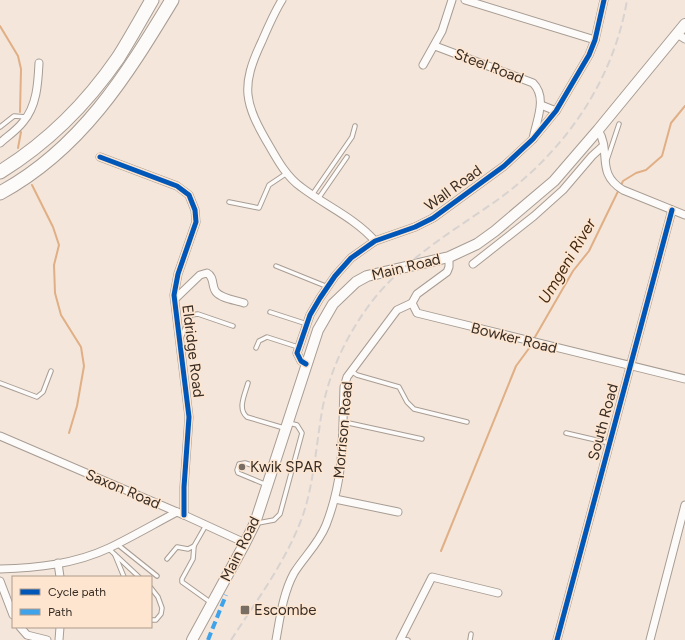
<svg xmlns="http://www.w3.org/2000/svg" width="685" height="640" font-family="Figtree,sans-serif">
	<rect width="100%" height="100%" fill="#f4e6da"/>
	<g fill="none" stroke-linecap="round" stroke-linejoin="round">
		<!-- stream -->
		<g stroke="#e0af85" stroke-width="2">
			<polyline points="0,26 18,56 21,69 20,112"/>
			<polyline points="18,148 21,132"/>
			<polyline points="32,185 53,227 59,245 54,265 55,293 61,315 81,347 84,366 77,406 69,433"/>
			<polyline points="535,337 573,271 589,251 623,181 636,173 646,170 662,156 671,123 685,106"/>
			<polyline points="441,551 516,366 530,347"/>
		</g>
		<defs>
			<g id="service">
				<polyline points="0,127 14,116 26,117"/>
				<polyline points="607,160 619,124"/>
				<polyline points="312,195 352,137 355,126"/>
				<polyline points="318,199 347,157"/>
				<polyline points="229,202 259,208 269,185 287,173"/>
				<polyline points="276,266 328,287"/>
				<polyline points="270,312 307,324"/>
				<polyline points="181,338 191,315 198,314 233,326"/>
				<polyline points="256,348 259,341 267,337 298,347"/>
				<polyline points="351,371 357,375 399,387 407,402 414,409 467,422"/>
				<polyline points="0,383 37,397 43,392 51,371"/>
				<path d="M248 383C245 394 237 409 247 417L284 428"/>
				<polyline points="344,422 422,439"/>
				<polyline points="566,433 609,443"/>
				<polyline points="267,485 238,473 237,470 239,464 245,463 271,471"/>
				<polyline points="258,523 274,520 280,514 302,433 297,425 289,423"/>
				<polyline points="117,544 157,576"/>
				<polyline points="194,546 193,559 182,579 182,582 210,602"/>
				<polyline points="109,549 139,577"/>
				<polyline points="115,555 124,577"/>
				<polyline points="167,559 177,547 188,549 194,546 206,525"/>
				<polyline points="151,588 158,597 162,608 161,614 156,620 151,620"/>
				<polyline points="401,639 408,640"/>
				<polyline points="470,640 471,634"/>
			</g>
			<g id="minor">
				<path d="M282 0C274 13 268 27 262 41 240 87 244 103 270 147 278 161 287 177 301 187 326 206 355 218 375 241"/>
				<polyline points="465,0 595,40"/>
				<polyline points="677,34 685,39"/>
				<path d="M435 46 533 83C548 98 536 121 533 139"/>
				<polyline points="423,65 442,31 452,0"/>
				<polyline points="541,105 556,111"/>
				<path d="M598 130C612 152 595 173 623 190L685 215"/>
				<path d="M0 143C8 136 17 130 23 122 37 106 38 83 39 63"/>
				<polyline points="100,157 177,186 189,195 195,210 196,222 178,274 174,295 189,417 184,487 184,515"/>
				<polyline points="449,257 449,267 447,272 417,294 412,303 417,313 685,379"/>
				<polyline points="473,264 534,216 563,190 592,156 603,146"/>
				<path d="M175 299 200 275 207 273C215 277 211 286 216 292 222 299 236 300 244 303"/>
				<polyline points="306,364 301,361 297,353 310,315 320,298 335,276 351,258 375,241 415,227 433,218 504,166 533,139 556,111 589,55 595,40 604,0"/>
				<polyline points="0,436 184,515 245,543"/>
				<polyline points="335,499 398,512"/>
				<polyline points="58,563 60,577"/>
				<path d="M0 569C37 568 75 564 109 548 132 537 154 524 177 512"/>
				<polyline points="0,581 13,615"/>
				<polyline points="20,627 27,635 47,640"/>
				<polyline points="59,640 60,627"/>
				<path d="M276 640C280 618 283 593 294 573 304 557 319 543 326 525 345 476 342 438 344 387L347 377 397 310 412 303"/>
				<polyline points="400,640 432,577 498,593"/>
				<polyline points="557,640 672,210"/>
				<polyline points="650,640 685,505"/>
			</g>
			<polyline id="secondary" points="192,640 245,543 255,523 318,330 333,304 356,282 367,276 449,257 477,244 495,231 554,181 598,130 685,24"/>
			<g id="motorway">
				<path d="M0 172C47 143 87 103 118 58 130 39 141 19 152 0"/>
				<path d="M0 193C81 149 126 76 172 0"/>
			</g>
		</defs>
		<!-- service casing -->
		<use href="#service" stroke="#a89d94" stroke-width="5.5"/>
		<!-- minor casing -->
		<use href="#minor" stroke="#a89d94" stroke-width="9"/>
		<!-- secondary casing -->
		<use href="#secondary" stroke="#a89d94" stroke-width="12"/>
		<!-- motorway casing -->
		<use href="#motorway" stroke="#a89d94" stroke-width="15"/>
		<!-- service -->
		<use href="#service" stroke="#fdfbf9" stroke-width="3.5"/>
		<!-- minor -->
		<use href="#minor" stroke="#fdfbf9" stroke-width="7"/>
		<!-- secondary -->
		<use href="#secondary" stroke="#fdfbf9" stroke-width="10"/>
		<!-- motorway -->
		<use href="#motorway" stroke="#fdfbf9" stroke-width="13"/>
		<!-- rail -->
		<path stroke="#d8d3d0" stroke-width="2" stroke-dasharray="8 4" stroke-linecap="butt" d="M231 640C257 600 287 560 303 515 314 482 316 446 322 411 329 373 345 339 367 308 400 262 450 233 496 201 563 153 613 83 627 0"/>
		<!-- quiet -->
		<polyline stroke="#3fa3eb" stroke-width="4" stroke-dasharray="8 4" stroke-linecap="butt" points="208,640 226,595"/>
		<defs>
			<g id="cycleway">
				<polyline points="100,157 177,186 189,195 195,210 196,222 178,274 174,295 189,417 184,487 184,515"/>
				<polyline points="306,364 301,361 297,353 310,315 320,298 335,276 351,258 375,241 415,227 433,218 504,166 533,139 556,111 589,55 595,40 604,0"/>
				<polyline points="557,640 672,210"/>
			</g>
		</defs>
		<!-- cycleway casing -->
		<use href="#cycleway" stroke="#fee5cf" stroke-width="8"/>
		<!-- cycleway -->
		<use href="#cycleway" stroke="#0057b8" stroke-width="5"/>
	</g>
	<!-- markers -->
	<g fill="#796e64" stroke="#fee5cf" stroke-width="1.5">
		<circle cx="242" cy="467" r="4"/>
		<rect x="240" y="605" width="10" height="10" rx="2"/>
	</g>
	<g text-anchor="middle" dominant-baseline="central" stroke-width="3" stroke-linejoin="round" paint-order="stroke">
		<!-- street labels -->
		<g font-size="15" fill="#372d25" stroke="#fee5cf">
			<text transform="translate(489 66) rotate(21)">Steel Road</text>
			<text transform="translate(453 188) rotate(-36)">Wall Road</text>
			<text transform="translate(406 267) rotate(-14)">Main Road</text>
			<text transform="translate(514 338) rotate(14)">Bowker Road</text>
			<text transform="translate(193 351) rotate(83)">Eldridge Road</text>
			<text transform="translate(603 422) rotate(-75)">South Road</text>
			<text transform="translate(343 430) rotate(-85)">Morrison Road</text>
			<text transform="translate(123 489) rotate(23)">Saxon Road</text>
			<text transform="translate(240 549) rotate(-64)">Main Road</text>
		</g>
		<!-- poi labels -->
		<g font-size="15" fill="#372d25" stroke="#fee5cf" text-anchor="start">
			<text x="250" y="467">Kwik SPAR</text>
			<text x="254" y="610">Escombe</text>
		</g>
		<!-- water labels -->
		<g font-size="16" font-style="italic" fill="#432910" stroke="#fee5cf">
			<text transform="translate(567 261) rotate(-59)">Umgeni River</text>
		</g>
	</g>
	<!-- legend -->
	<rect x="12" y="576" width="140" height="52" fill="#fee5cf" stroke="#ae9b8b"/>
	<rect x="20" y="589" width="20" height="6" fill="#0057b8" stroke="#ae9b8b"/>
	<text x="48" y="596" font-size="12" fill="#372d25">Cycle path</text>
	<rect x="20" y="609" width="20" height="6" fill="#3fa3eb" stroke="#ae9b8b"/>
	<text x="48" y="616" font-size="12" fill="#372d25">Path</text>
</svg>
